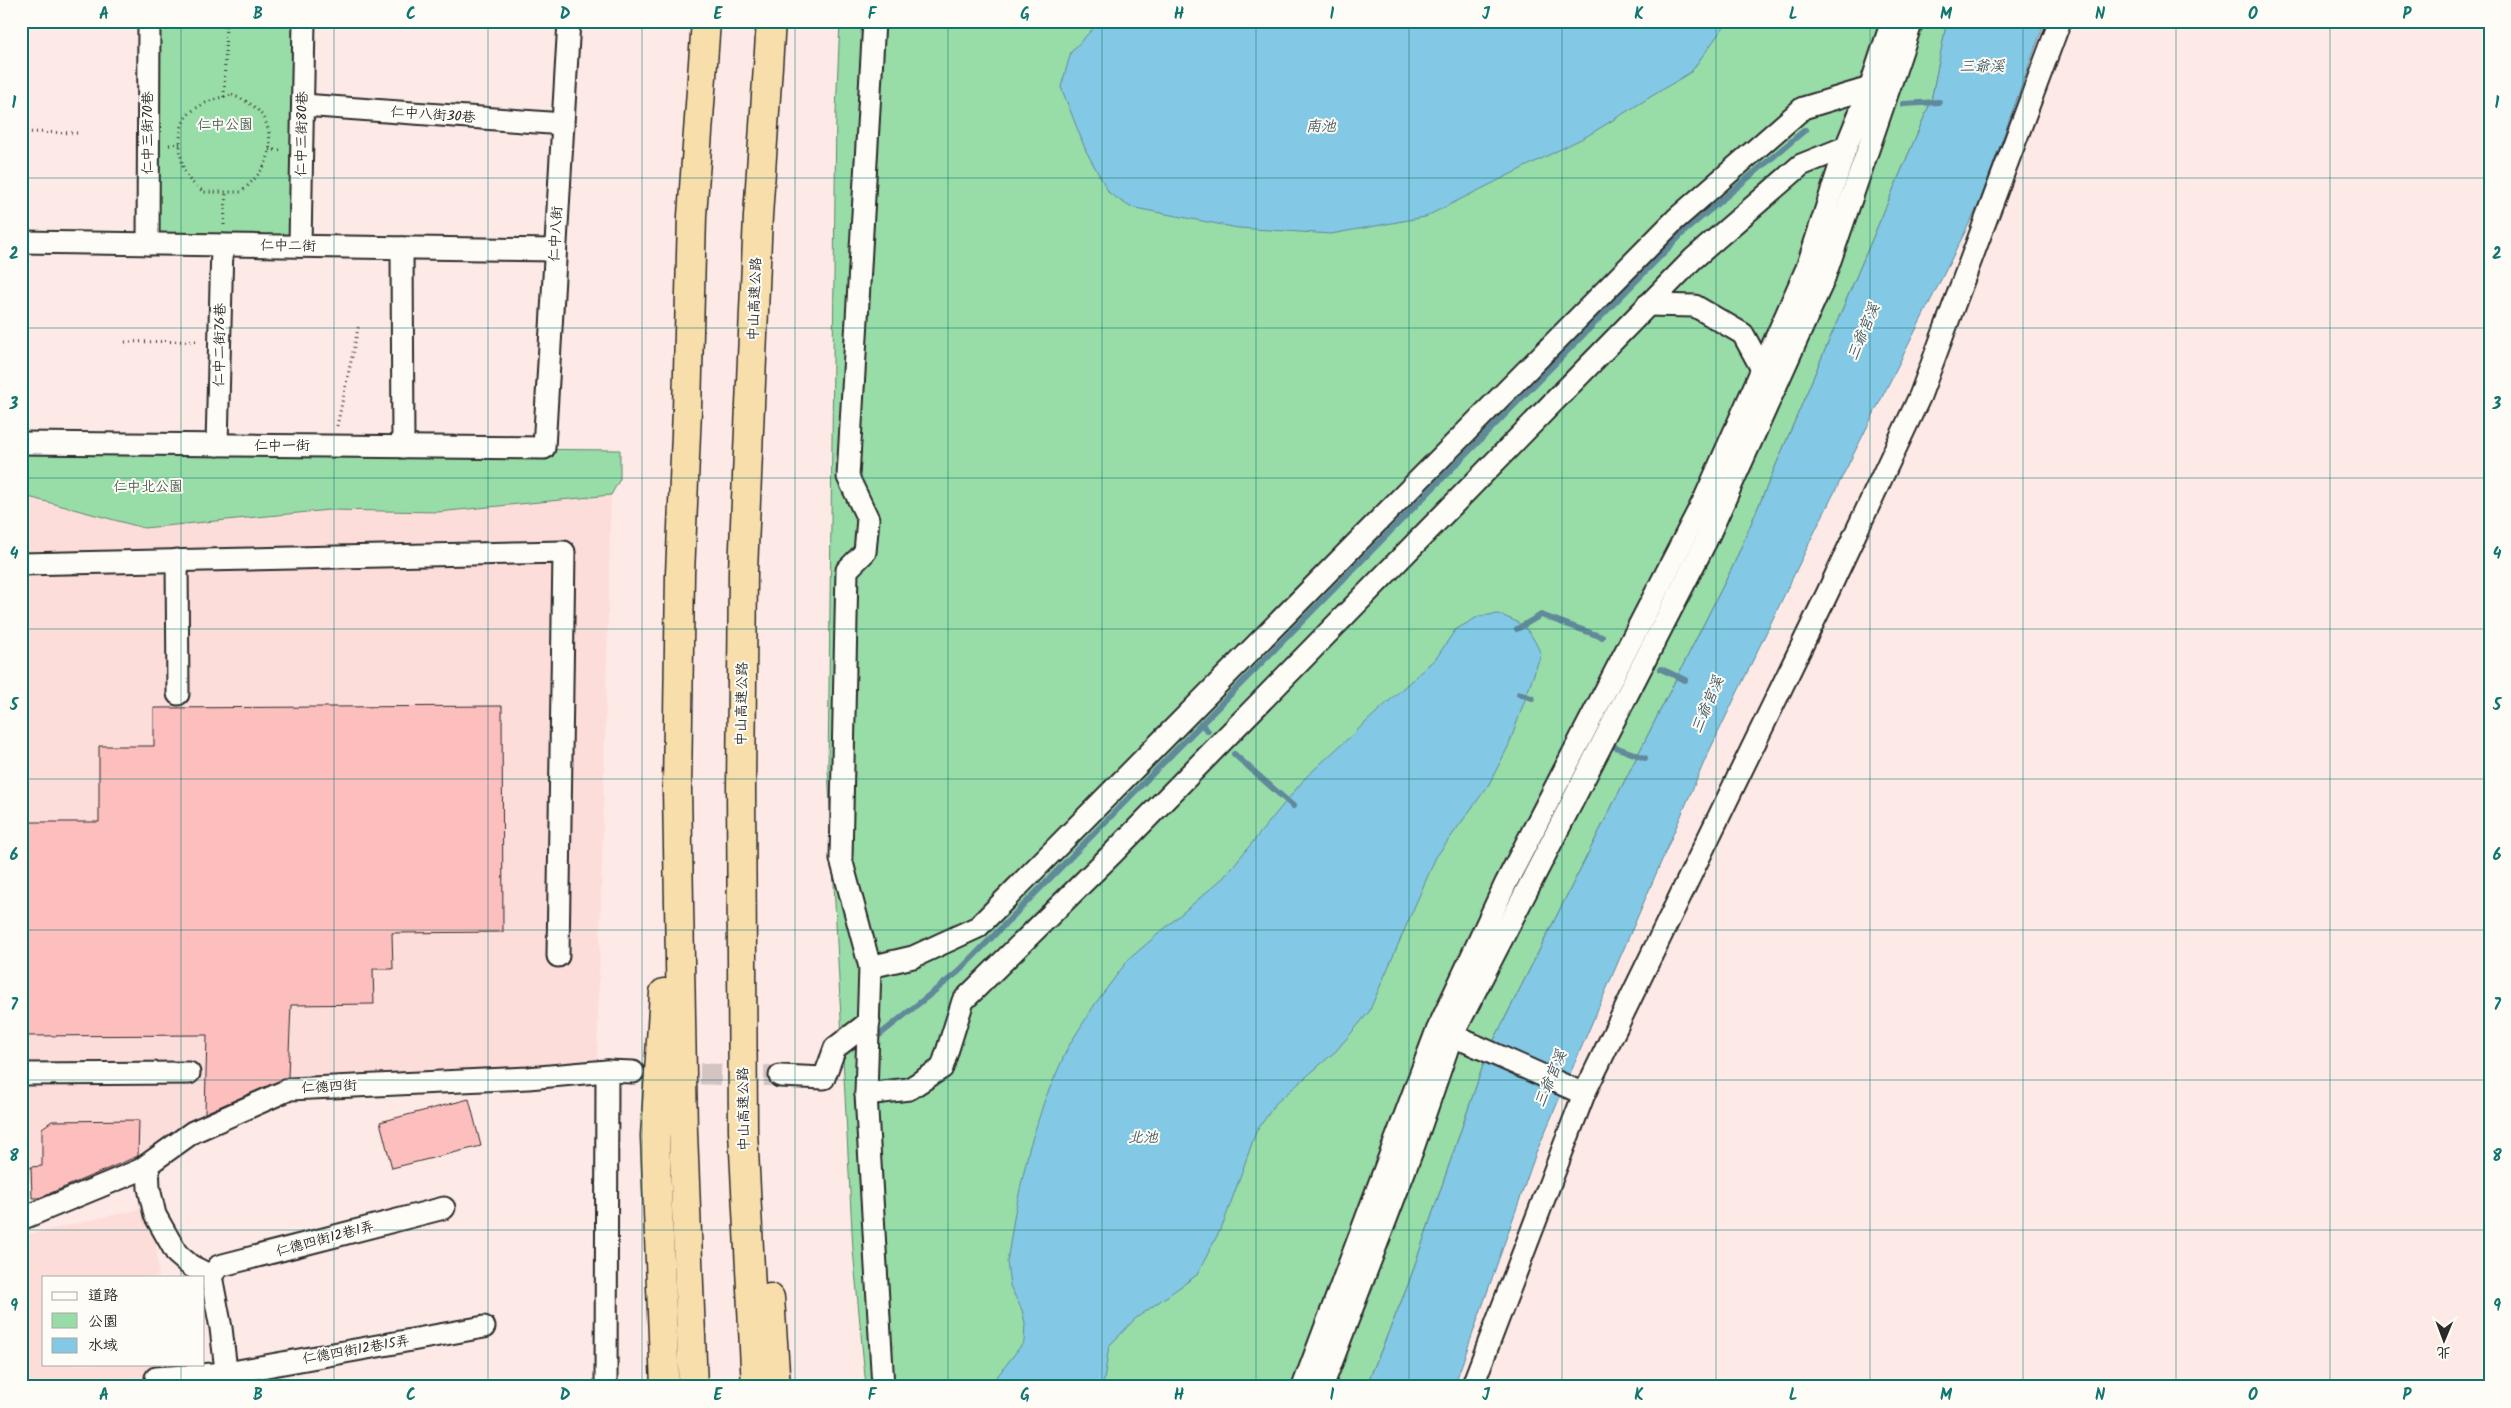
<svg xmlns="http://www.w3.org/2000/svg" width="2511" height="1408" font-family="Kalam,'LXGW WenKai TC',sans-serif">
	<rect width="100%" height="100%" fill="#fdeae6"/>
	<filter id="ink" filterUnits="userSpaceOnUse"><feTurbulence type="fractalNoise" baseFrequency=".02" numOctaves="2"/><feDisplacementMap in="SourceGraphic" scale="10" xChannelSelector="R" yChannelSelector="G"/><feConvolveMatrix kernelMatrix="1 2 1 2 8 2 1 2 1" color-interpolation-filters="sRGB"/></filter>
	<g filter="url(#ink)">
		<!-- built -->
		<g fill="#fdddda">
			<polygon points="21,495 144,528 329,510 438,512 611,495 597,1064 288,1080 138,1164 50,1198 32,1198 31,1182 21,1182"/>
			<polygon points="153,1206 159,1277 44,1277 44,1364 166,1364 168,1387 21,1387 21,1236"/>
		</g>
		<!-- green -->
		<g fill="#98dca8" stroke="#62846a">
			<polygon points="149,21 304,21 300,246 148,244"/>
			<polygon points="840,21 1947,21 1931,101 1733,566 1487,1054 1408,1285 1366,1387 866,1387 853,1250 828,769 836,112"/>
			<polygon points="21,445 620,450 620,479 611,495 438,512 329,510 144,528 21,495"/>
		</g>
		<!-- water -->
		<g fill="#83c8e4" stroke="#60899a">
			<polygon points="1100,21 1728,21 1691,72 1587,136 1425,217 1331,234 1238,228 1130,207 1109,193 1086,151 1061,87 1071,52"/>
			<polygon points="1947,21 2045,21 1979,204 1817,527 1705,760 1536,1153 1454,1387 1366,1387 1408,1285 1487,1054 1733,566 1931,101"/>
			<path d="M1498 614C1525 624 1529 628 1541 654L1509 745 1488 786 1436 857 1369 1012 1336 1051 1276 1103 1256 1132 1224 1222 1197 1275 1135 1319 1109 1346 1103 1387H989L1024 1342 1025 1323 1022 1310 1010 1286 1007 1262 1015 1212 1029 1149 1045 1099 1068 1047 1095 1004 1128 960 1224 877 1306 777 1437 657 1455 630 1479 616Z"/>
		</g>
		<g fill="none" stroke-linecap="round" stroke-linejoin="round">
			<!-- stream -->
			<g stroke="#60899a" stroke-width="6">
				<polyline points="1903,104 1939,102"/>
				<polyline points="1517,629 1541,615 1602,637"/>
				<polyline points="1661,669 1685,680"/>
				<polyline points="1519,694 1532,698"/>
				<polyline points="1201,724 1208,731"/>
				<polyline points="1615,747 1645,758"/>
				<polyline points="1234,754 1293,806"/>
				<polyline points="877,1037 958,972 1686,230 1805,130"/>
			</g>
		</g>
		<!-- building -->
		<g fill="#fcbfbd" stroke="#2b2b2b">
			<polygon points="502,706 503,932 392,933 393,969 373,969 374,1004 291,1005 288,1077 205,1113 207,1035 21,1036 21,822 99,822 99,746 154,746 154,708"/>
			<polygon points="469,1099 481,1146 392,1168 380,1122"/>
			<polygon points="139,1120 138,1156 39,1198 32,1198 31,1167 42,1166 42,1128 52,1121"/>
		</g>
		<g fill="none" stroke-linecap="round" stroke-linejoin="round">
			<!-- minor-tunnel -->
			<polyline stroke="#d3c4c1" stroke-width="21" stroke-dasharray="21 11" stroke-linecap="butt" points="668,1073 780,1076"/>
			<defs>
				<g id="minor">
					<polyline points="874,21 848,477 868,519 865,552 847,570 841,859 870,967 866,1094 883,1387"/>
					<polyline points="303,105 563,124"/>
					<polyline points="21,242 555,250"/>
					<polyline points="148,244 149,21"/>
					<polyline points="300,246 304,21"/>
					<polyline points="402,248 403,447"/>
					<polyline points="1647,305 1695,306 1743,334 1762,369"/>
					<polyline points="21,443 544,448 569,21"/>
					<polyline points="217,445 222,245"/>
					<polyline points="177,560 178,694"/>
					<polyline points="21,564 564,552 558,956"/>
					<polyline points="870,967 913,957 978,927 1676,219 1803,108 1870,88"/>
					<polyline points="1439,1034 1465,1041 1584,1094"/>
					<polyline points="21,1074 189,1073"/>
					<polyline points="780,1076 824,1078 835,1048 869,1022"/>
					<polyline points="866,1094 909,1089 942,1068 963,1001 1113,853 1693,259 1801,165 1846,147 1870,88 1892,21"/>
					<polyline points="148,1165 149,1188 155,1215 177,1254 191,1266 211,1276 221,1328 228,1387"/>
					<polyline points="21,1219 140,1170 193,1132 290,1089 528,1078 607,1071 633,1072"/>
					<polyline points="211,1276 219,1266 444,1208"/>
					<polyline points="156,1378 227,1373 484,1327"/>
					<polyline points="606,1387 607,1071"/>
					<polyline points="1303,1387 1436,1033 1506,883 1705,498 1807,268 1846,147"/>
					<polyline points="1322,1387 1412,1151 1451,1038 1706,541 1823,281 1912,21"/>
					<polyline points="1472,1387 1584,1094 1827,594 1920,396 2060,21"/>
				</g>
				<g id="highway">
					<polyline points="664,993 655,1136 665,1387"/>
					<polyline points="770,1298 776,1387"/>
					<polyline points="693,1387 683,1132 677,789 680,574 687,410 692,216 706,21"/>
					<polyline points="756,1387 743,1131 741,788 743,571 758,216 771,21"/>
				</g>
			</defs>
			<!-- minor casing -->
			<use href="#minor" stroke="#2b2b2b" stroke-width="25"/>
			<!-- highway casing -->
			<use href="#highway" stroke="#2b2b2b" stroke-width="31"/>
			<!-- path -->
			<g stroke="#2b2b2b" stroke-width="3" stroke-dasharray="1 4" stroke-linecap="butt">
				<path d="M232 95C239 98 247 101 253 106 270 118 275 147 264 166 258 176 250 184 241 192H204C199 188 193 184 189 179 179 168 176 128 187 116 199 103 216 98 232 95Z"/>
				<polyline points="224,97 226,21"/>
				<polyline points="21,132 81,133"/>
				<polyline points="169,145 181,144"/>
				<polyline points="269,150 280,150"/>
				<polyline points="224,225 226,193"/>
				<polyline points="125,342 199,341"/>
				<polyline points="337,426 359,324"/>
			</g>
			<!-- minor -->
			<use href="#minor" stroke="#fdfcf7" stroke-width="21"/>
			<!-- highway -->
			<use href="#highway" stroke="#f8deab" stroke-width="28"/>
		</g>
	</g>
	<!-- grid -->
	<path fill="none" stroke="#0f766e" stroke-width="1" stroke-opacity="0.55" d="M181 21V1277M334 21V1387M488 21V1387M642 21V1387M795 21V1387M948 21V1387M1102 21V1387M1256 21V1387M1409 21V1387M1562 21V1387M1716 21V1387M1870 21V1387M2023 21V1387M2176 21V1387M2330 21V1387M21 178H2490M21 328H2490M21 478H2490M21 629H2490M21 779H2490M21 930H2490M21 1080H2490M21 1230H2490M181 1364V1387"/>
	<g text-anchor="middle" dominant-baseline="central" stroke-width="4" stroke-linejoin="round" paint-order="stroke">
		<!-- street labels -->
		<g font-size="14" fill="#2b2b2b" stroke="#fdfcf7">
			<text transform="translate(433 115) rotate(4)">仁中八街30巷</text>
			<text transform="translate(148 133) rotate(-90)">仁中三街70巷</text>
			<text transform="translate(302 134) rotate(-89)">仁中三街80巷</text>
			<text transform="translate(556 234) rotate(-87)">仁中八街</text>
			<text transform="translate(288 246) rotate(1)">仁中二街</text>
			<text transform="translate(755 299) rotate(-88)">中山高速公路</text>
			<text transform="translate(220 345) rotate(-89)">仁中二街76巷</text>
			<text x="282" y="446">仁中一街</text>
			<text transform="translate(742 704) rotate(-89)">中山高速公路</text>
			<text transform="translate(329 1087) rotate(-3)">仁德四街</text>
			<text transform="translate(744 1109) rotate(-91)">中山高速公路</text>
			<text transform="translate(325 1239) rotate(-15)">仁德四街12巷1弄</text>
			<text transform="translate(356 1350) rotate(-10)">仁德四街12巷15弄</text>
		</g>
		<!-- park labels -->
		<g font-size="14" fill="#4c6050" stroke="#fdfcf7">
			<text x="225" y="125">仁中公園</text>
			<text x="148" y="487">仁中北公園</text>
		</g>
		<!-- water labels -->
		<g font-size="15" font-style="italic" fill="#455a62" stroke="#fdfcf7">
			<text x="1982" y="67">三爺溪</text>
			<text x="1321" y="127">南池</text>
			<text transform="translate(1864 332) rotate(-67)">三爺宮溪</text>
			<text transform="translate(1708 705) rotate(-67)">三爺宮溪</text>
			<text transform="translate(1551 1079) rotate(-67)">三爺宮溪</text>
			<text x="1143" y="1138">北池</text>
		</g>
	</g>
	<!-- margin -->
	<rect width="2511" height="1408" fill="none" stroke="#fdfcf7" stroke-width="55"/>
	<!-- legend -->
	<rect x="42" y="1276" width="162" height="90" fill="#fdfcf7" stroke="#a9a8a5"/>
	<rect x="52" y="1292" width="25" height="8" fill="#fdfcf7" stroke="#a9a8a5"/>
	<text x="88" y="1300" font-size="15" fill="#2b2b2b">道路</text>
	<rect x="52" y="1313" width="25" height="15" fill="#98dca8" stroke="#a9a8a5"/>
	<text x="88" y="1326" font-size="15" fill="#2b2b2b">公園</text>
	<rect x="52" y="1338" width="25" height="15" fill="#83c8e4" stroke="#a9a8a5"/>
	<text x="88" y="1350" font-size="15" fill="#2b2b2b">水域</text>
	<!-- north arrow -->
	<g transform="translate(2444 1340) rotate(181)" stroke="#fdfcf7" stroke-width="4" paint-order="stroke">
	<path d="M0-4L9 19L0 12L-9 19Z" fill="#2b2b2b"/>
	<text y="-8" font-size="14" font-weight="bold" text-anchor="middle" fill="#2b2b2b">北</text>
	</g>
	<rect x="28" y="28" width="2456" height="1352" fill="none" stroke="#0f766e" stroke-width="2"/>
	<g font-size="16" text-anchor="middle" font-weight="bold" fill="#0f766e">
		<text x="104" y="19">A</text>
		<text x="258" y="19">B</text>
		<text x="411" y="19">C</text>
		<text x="565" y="19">D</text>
		<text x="718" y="19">E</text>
		<text x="872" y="19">F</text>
		<text x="1025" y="19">G</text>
		<text x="1179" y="19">H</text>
		<text x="1332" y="19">I</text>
		<text x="1486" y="19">J</text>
		<text x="1639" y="19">K</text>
		<text x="1793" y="19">L</text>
		<text x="1946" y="19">M</text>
		<text x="2100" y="19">N</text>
		<text x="2253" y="19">O</text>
		<text x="2407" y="19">P</text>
		<text x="14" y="108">1</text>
		<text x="2497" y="108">1</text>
		<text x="14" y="259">2</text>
		<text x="2497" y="259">2</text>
		<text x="14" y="409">3</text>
		<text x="2497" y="409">3</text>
		<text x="14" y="559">4</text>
		<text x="2497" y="559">4</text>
		<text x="14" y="710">5</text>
		<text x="2497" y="710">5</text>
		<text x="14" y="860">6</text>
		<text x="2497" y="860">6</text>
		<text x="14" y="1010">7</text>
		<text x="2497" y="1010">7</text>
		<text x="14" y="1161">8</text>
		<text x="2497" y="1161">8</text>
		<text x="14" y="1311">9</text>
		<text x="2497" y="1311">9</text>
		<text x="104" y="1400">A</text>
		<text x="258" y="1400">B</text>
		<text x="411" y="1400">C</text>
		<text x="565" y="1400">D</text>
		<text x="718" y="1400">E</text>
		<text x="872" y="1400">F</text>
		<text x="1025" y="1400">G</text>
		<text x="1179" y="1400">H</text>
		<text x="1332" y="1400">I</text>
		<text x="1486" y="1400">J</text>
		<text x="1639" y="1400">K</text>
		<text x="1793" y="1400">L</text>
		<text x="1946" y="1400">M</text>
		<text x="2100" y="1400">N</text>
		<text x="2253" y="1400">O</text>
		<text x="2407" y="1400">P</text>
	</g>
</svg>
